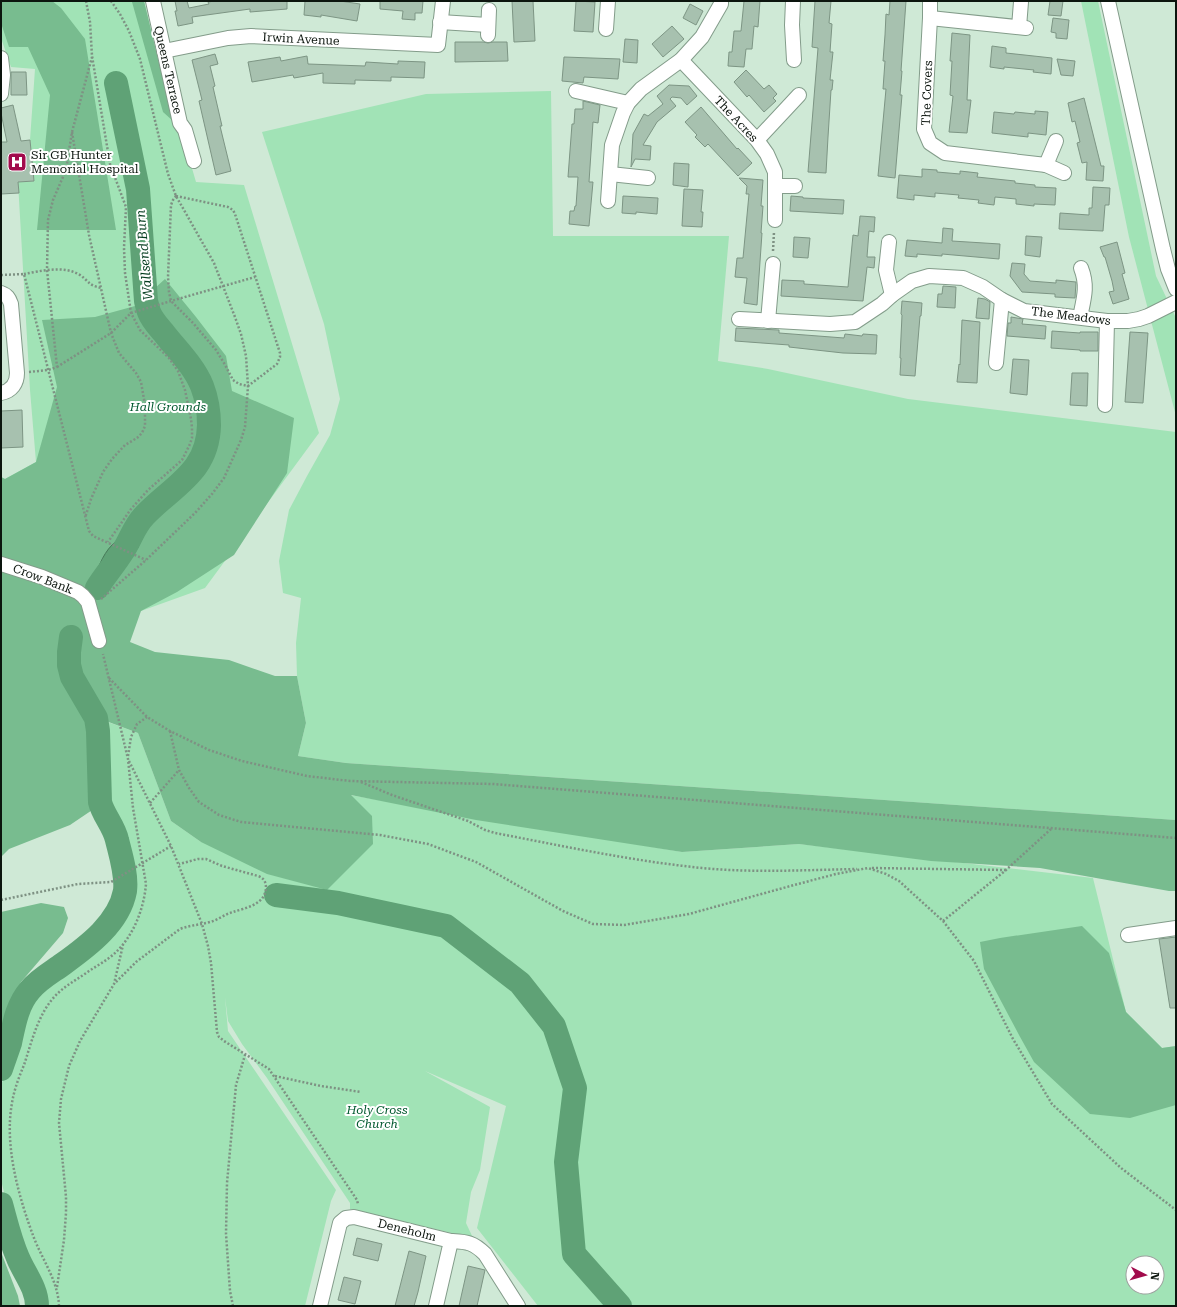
<svg xmlns="http://www.w3.org/2000/svg" width="1177" height="1307" font-family="'Roboto Serif',serif">
	<rect width="100%" height="100%" fill="#cfe9d6"/>
	<!-- green -->
	<g fill="#a1e3b6" fill-rule="evenodd">
		<polygon points="1,1 144,1 173,121 182,134 196,182 244,185 319,433 205,588 141,611 1,477 5,479 36,462 30,390 18,182 34,181 30,140 35,69 11,67 1,38"/>
		<polygon points="1081,1 1098,1 1156,276 1176,318 1176,416 1129,237"/>
		<polygon points="551,91 553,236 729,236 718,361 768,369 908,399 1176,432 1176,820 346,763 298,756 306,723 297,676 296,643 301,598 283,593 279,561 289,510 307,476 330,435 340,399 324,324 262,132 426,94"/>
		<path d="M105 721 138 733 171 821 201 842 350 795 682 852 799 844 1093 878 1126 1012 1162 1048 1176 1046V1306H538L477 1228 506 1106 425 1071 490 1107 480 1170 471 1192 466 1223 473 1238 350 1209V1203L267 1078 242 1044 228 1021 225 997 228 1031 336 1190 331 1201 305 1306H44L43 1295 37 1281 17 1244 1 1180V1085L9 1065 21 1019 26 1006 33 995 42 986 96 948 115 927 124 911 130 897 131 881 126 853 110 798ZM1133 1263H1157V1287H1133Z"/>
	</g>
	<!-- forest -->
	<g fill="#78bc8f">
		<polygon points="1,1 52,1 61,8 85,39 116,230 37,230 50,95 28,47 9,47 1,23"/>
		<polygon points="131,1 144,1 173,121 163,112 132,2"/>
		<polygon points="165,279 196,317 226,356 232,391 294,418 287,473 234,555 177,592 141,611 130,642 155,652 229,660 275,676 297,676 306,723 298,756 346,763 1176,820 1176,891 1169,891 1040,868 931,861 799,844 682,852 476,820 351,795 372,816 373,844 327,890 267,874 201,842 171,821 138,733 106,721 110,798 70,825 9,849 1,857 1,477 5,479 36,462 57,387 42,320 95,317 135,306"/>
		<polygon points="41,903 64,907 68,918 63,933 21,982 1,1031 1,912"/>
		<polygon points="1082,926 1109,953 1126,1012 1162,1048 1176,1046 1176,1105 1130,1118 1090,1114 1034,1062 1019,1035 984,969 980,942 1000,938"/>
		<polygon points="1,1252 18,1296 20,1306 1,1306"/>
	</g>
	<!-- water -->
	<path fill="#5fa276" stroke="#467857" d="M135 527 137 535 136 541 140 542 138 545V548L132 551 133 555 126 565 102 591 93 586C96 572 102 555 112 545 119 538 128 533 135 527Z"/>
	<g fill="none" stroke-linecap="round" stroke-linejoin="round">
		<!-- river -->
		<g stroke="#5fa276" stroke-width="24">
			<path d="M97 588C105 575 115 564 123 551 131 539 134 526 145 515 174 485 208 472 209 425 209 412 207 399 202 386 194 366 176 349 163 332 158 326 152 320 149 312 148 309 147 305 146 301L138 189 116 83"/>
			<polyline points="276,895 338,903 446,926 520,983 554,1026 575,1088 566,1162 574,1254 620,1306"/>
			<path d="M1 1069C4 1060 7 1052 10 1043 14 1024 17 1005 30 990 39 979 52 972 63 964 88 946 119 923 125 891 127 875 121 856 117 840 114 826 103 815 100 802L98 731 96 718 72 677 69 665V652L71 637"/>
			<path d="M1 1204C6 1222 10 1240 18 1258 24 1273 37 1288 37 1306"/>
		</g>
	</g>
	<!-- building -->
	<g fill="#a7c1af" stroke="#7d9584">
		<polygon points="175,1 187,1 189,8 209,4 208,2 215,1 287,1 287,9 250,12 250,9 192,17 193,23 178,26 175,11 177,11"/>
		<polygon points="305,1 340,1 360,4 357,21 321,15 321,17 304,15"/>
		<polygon points="380,1 423,1 422,13 415,13 415,20 402,19 403,11 380,9"/>
		<polygon points="512,1 533,1 535,41 514,42"/>
		<polygon points="576,1 595,2 593,32 574,31"/>
		<polygon points="744,1 760,1 758,27 754,26 752,49 746,49 744,67 728,66 729,52 732,52 734,31 741,31"/>
		<polygon points="815,1 831,1 829,23 832,24 830,52 833,52 830,80 833,80 832,90 831,90 828,137 826,173 808,172 818,48 812,47"/>
		<polygon points="890,1 906,1 901,71 902,71 900,95 902,95 895,178 878,176 886,89 883,89 885,61 883,61 885,35 886,14 889,15"/>
		<polygon points="1050,1 1063,1 1061,16 1048,15"/>
		<polygon points="690,4 703,11 696,25 683,18"/>
		<polygon points="1053,18 1069,20 1067,39 1056,38 1056,33 1051,32"/>
		<polygon points="672,26 684,39 663,57 652,44"/>
		<polygon points="952,33 970,35 967,100 971,100 967,133 949,132 953,96 950,95 952,61 950,61"/>
		<polygon points="625,39 638,40 637,63 623,62"/>
		<polygon points="455,42 483,42 488,43 493,42 507,42 508,61 455,62"/>
		<polygon points="992,46 1006,48 1006,53 1052,58 1051,74 1033,72 1034,70 1004,67 1004,69 990,67"/>
		<polygon points="215,54 218,64 210,66 215,86 213,87 222,126 220,126 231,171 216,175 199,101 202,100 192,60"/>
		<polygon points="307,56 308,64 365,66 366,62 398,64 398,61 425,62 424,78 391,77 391,81 355,80 355,84 323,83 323,73 294,78 293,75 252,82 248,62 280,57 281,61"/>
		<polygon points="564,57 620,59 618,79 584,77 583,83 562,81"/>
		<polygon points="1057,59 1075,61 1073,76 1061,75"/>
		<polygon points="746,70 764,89 769,85 777,94 773,98 776,101 764,112 749,95 747,97 734,82"/>
		<polygon points="11,72 26,72 27,95 11,95"/>
		<polygon points="669,85 689,86 697,96 687,105 681,98 672,97 670,99 676,106 657,122 643,145 651,146 650,160 635,159 631,167 633,134 644,114 648,116 663,104 657,96"/>
		<polygon points="1084,98 1101,166 1104,166 1103,181 1086,180 1087,162 1082,163 1077,143 1080,142 1075,121 1072,122 1068,103"/>
		<polygon points="583,101 600,105 598,123 593,122 589,182 593,182 589,226 569,224 570,211 574,211 575,206 576,206 578,177 568,177 572,124 574,124 575,109 583,109"/>
		<polygon points="13,105 21,141 30,140 34,181 18,182 19,193 1,194 1,142 7,142 1,113 1,108"/>
		<polygon points="701,107 737,149 738,148 752,163 738,176 708,144 705,147 695,137 697,135 685,122"/>
		<polygon points="1035,111 1048,112 1046,135 1028,133 1028,137 992,133 994,112 1014,114 1015,112 1035,114"/>
		<polygon points="674,163 689,164 688,187 673,185"/>
		<polygon points="922,169 937,170 937,172 960,174 960,171 978,173 977,177 1015,181 1015,183 1035,185 1035,187 1056,188 1055,205 1034,204 1034,206 1016,204 1016,199 995,197 994,205 978,203 979,200 958,198 959,195 935,193 935,197 914,195 914,200 897,198 899,175 922,177"/>
		<polygon points="739,178 763,180 761,206 763,206 761,233 762,233 757,305 744,303 747,278 735,277 737,258 743,258 749,194 746,194 747,186"/>
		<polygon points="1093,187 1110,188 1109,205 1105,205 1103,231 1059,229 1060,213 1089,215 1089,208 1092,208"/>
		<polygon points="684,189 703,190 701,212 703,212 702,227 682,226"/>
		<polygon points="623,196 658,198 657,214 636,212 636,214 622,213"/>
		<polygon points="791,196 803,197 803,198 844,200 843,214 790,211"/>
		<polygon points="860,216 875,217 874,232 869,231 867,257 875,257 874,268 867,267 863,301 781,296 782,280 804,281 804,284 848,287 853,235 858,236"/>
		<polygon points="943,228 953,229 952,241 1000,244 999,259 942,254 942,256 917,254 917,257 905,256 907,240 942,243"/>
		<polygon points="1026,236 1042,237 1040,257 1025,255"/>
		<polygon points="794,237 810,238 808,258 793,257"/>
		<polygon points="1117,242 1125,273 1122,274 1129,299 1113,304 1109,292 1114,291 1112,281 1105,257 1104,257 1100,247"/>
		<polygon points="1012,263 1025,264 1024,274 1030,281 1056,283 1056,280 1076,282 1075,298 1055,297 1055,294 1022,292 1010,276"/>
		<polygon points="943,286 956,287 955,308 937,307 938,294 942,294"/>
		<polygon points="978,298 985,299 990,302 989,319 976,318"/>
		<polygon points="902,301 922,303 921,316 920,316 915,376 900,375 901,358 900,358 902,315 901,314"/>
		<polygon points="1011,317 1023,319 1022,324 1046,326 1045,339 1007,336 1008,323 1011,323"/>
		<polygon points="962,320 980,322 977,383 957,382 959,364 960,365"/>
		<polygon points="736,328 779,330 779,333 844,338 845,334 862,336 863,334 877,335 876,354 843,353 789,347 789,345 735,341"/>
		<polygon points="1052,331 1080,333 1080,332 1098,332 1098,351 1080,351 1080,350 1051,348"/>
		<polygon points="1130,332 1148,333 1143,403 1125,402"/>
		<polygon points="1013,359 1029,360 1027,395 1010,393"/>
		<polygon points="1072,373 1088,373 1087,406 1070,405"/>
		<polygon points="22,410 23,447 1,448 1,411"/>
		<polygon points="1176,937 1176,1008 1170,1008 1159,939"/>
		<polygon points="357,1238 382,1244 378,1261 353,1255"/>
		<polygon points="409,1251 426,1256 418,1292 414,1306 395,1306"/>
		<polygon points="468,1266 485,1270 477,1306 459,1306"/>
		<polygon points="344,1277 361,1281 355,1304 338,1300"/>
	</g>
	<g fill="none" stroke-linecap="round" stroke-linejoin="round">
		<defs>
			<g id="minor">
				<polyline points="153,1 180,123 185,130 194,161"/>
				<polyline points="793,1 792,25 794,60"/>
				<polyline points="930,1 930,18 924,129 930,143 945,153 1046,165 1064,173"/>
				<polyline points="1108,1 1163,249 1168,269 1176,289"/>
				<polyline points="930,18 1026,28"/>
				<polyline points="440,22 488,25"/>
				<polyline points="1019,27 1021,2"/>
				<polyline points="606,29 608,1"/>
				<polyline points="488,35 489,10"/>
				<polyline points="164,51 228,38 251,36 438,45 443,1"/>
				<polyline points="1,58 3,75 1,94"/>
				<polyline points="681,60 757,140 767,154 775,172 775,220"/>
				<polyline points="576,91 628,103"/>
				<polyline points="757,140 799,95"/>
				<polyline points="1046,165 1056,141"/>
				<polyline points="610,174 648,178"/>
				<polyline points="775,186 795,186"/>
				<polyline points="608,201 612,145 623,113 628,103 641,89 681,60 702,37 721,4 721,1"/>
				<polyline points="889,242 886,270 892,295"/>
				<path d="M1 293C7 295 9 298 11 304L17 373C17 383 12 391 1 393"/>
				<path d="M1080 317C1084 298 1088 286 1081 268"/>
				<polyline points="739,319 830,324 855,322 882,304 892,295 912,281 929,276 963,278 983,287 1002,300 1024,311 1107,321 1128,321 1139,319 1148,316 1176,302"/>
				<polyline points="768,321 773,264"/>
				<polyline points="996,363 1002,300"/>
				<polyline points="1105,405 1107,321"/>
				<polyline points="1,564 42,577 78,592 83,596 88,602 99,641"/>
				<polyline points="1128,935 1176,928"/>
				<path d="M451 1241C467 1242 473 1242 485 1254L518 1306"/>
				<polyline points="320,1306 340,1223 346,1218 354,1217 451,1241 436,1306"/>
			</g>
		</defs>
		<!-- minor casing -->
		<use href="#minor" stroke="#839c8a" stroke-width="16"/>
		<!-- path -->
		<g stroke="#7e9183" stroke-width="2.5" stroke-dasharray="2 2" stroke-linecap="butt">
			<polyline points="86,1 90,22 92,56 110,164 126,207 124,248 125,273 131,313 140,330 169,358 178,371 185,390 191,419 192,428 192,438 190,444 182,460 148,490 131,509 108,542"/>
			<polyline points="72,132 89,235 111,333 119,353 136,373 141,382 145,405 145,426 142,433 137,438 125,445 112,459 103,472 91,499 85,518"/>
			<polygon points="176,196 228,207 233,210 235,214 280,353 280,357 277,364 248,386 239,384 233,380 224,363 216,350 193,323 171,301 169,292 168,277 171,205 173,200"/>
			<polyline points="773,251 774,232"/>
			<path d="M24 274C41 271 64 265 80 275 90 282 88 285 101 288"/>
			<polyline points="1,275 24,274 89,531 93,536 146,560"/>
			<polyline points="57,367 111,333 131,313 171,301 255,277"/>
			<polyline points="29,372 48,370 57,367 47,270 48,220 53,200 66,170 72,132 92,57"/>
			<polyline points="101,599 146,560 195,513 212,494 224,478 241,440 245,427 248,386 246,356 241,334 235,317 214,263 176,196 168,174 140,59 129,31 120,14 111,1"/>
			<polyline points="109,678 147,717 170,731 209,750 242,761 307,776 350,781 493,784 1176,838"/>
			<polyline points="170,731 179,770 189,788 199,802 219,815 241,822 380,835 428,844 476,862 563,911 593,924 624,925 689,914 794,885 836,874 868,868 886,874 899,881 943,921 974,961 1013,1039 1052,1104 1121,1168 1176,1210"/>
			<polyline points="128,756 131,737 137,724 147,717"/>
			<polyline points="129,761 171,846 202,924 208,946 211,963 217,1032 219,1037 224,1041 269,1069 357,1200 358,1204"/>
			<path d="M361 782 392 795 468 821 485 830 495 833C563 846 632 861 702 868 754 873 805 870 857 869"/>
			<polyline points="150,803 179,770"/>
			<polyline points="872,868 1006,870"/>
			<polyline points="1,900 78,884 111,882 171,846"/>
			<polyline points="943,921 1006,870 1051,829"/>
			<path d="M116 982 136 962 180 929C190 925 200 925 210 922 218 920 225 914 233 912 245 908 265 905 266 888 266 882 264 878 258 876L222 866 206 859H198L179 864"/>
			<polyline points="275,1076 321,1086 361,1092"/>
			<polyline points="57,1287 64,1240 66,1213 66,1197 59,1123 61,1099 69,1066 80,1041 114,984 123,945"/>
			<path d="M59 1306C58 1281 43 1261 34 1238 19 1198 4 1146 12 1103 14 1090 19 1077 24 1065 32 1041 38 1013 57 994 66 985 78 979 89 971 98 965 108 960 116 952 134 935 144 908 146 884L133 808 128 759 103 654"/>
			<polyline points="233,1306 230,1291 226,1234 227,1183 236,1085 245,1055"/>
		</g>
		<!-- minor -->
		<use href="#minor" stroke="#fff" stroke-width="14"/>
	</g>
	<!-- icons -->
	<defs>
		<symbol id="hospital-square" viewBox="-11 -11 22 22"><rect x="-9" y="-9" width="18" height="18" rx="4" fill="#a20b4c" stroke="#fff"/><path d="M-5-5h3v3.5h4V-5h3V5h-3V1.5h-4V5h-3Z" fill="#fff"/></symbol>
	</defs>
	<g fill-rule="evenodd">
		<use href="#hospital-square" x="6" y="151" width="22" height="22"/>
	</g>
	<g text-anchor="middle" dominant-baseline="central" stroke-width="4" stroke-linejoin="round" paint-order="stroke">
		<!-- street labels -->
		<g font-size="12" fill="#0c150e" stroke="#fff">
			<text transform="translate(301 39) rotate(3)">Irwin Avenue</text>
			<text transform="translate(168 70) rotate(77)">Queens Terrace</text>
			<text transform="translate(927 93) rotate(-88)">The Covers</text>
			<text transform="translate(736 119) rotate(47)">The Acres</text>
			<text transform="translate(1071 316) rotate(7)">The Meadows</text>
			<text transform="translate(43 579) rotate(21)">Crow Bank</text>
			<text transform="translate(407 1230) rotate(14)">Deneholm</text>
		</g>
		<!-- poi labels -->
		<g font-size="12" fill="#0c150e" stroke="#fff" text-anchor="start">
			<text x="31" y="155">Sir GB Hunter<tspan x="31" dy="14">Memorial Hospital</tspan></text>
		</g>
		<!-- park labels -->
		<g font-size="12" font-style="italic" fill="#01582e" stroke="#fff">
			<text x="168" y="407">Hall Grounds</text>
			<text x="377" y="1110">Holy Cross<tspan x="377" dy="14">Church</tspan></text>
		</g>
		<!-- water labels -->
		<g font-size="13" font-style="italic" fill="#043c1f" stroke="#fff">
			<text transform="translate(144 255) rotate(-95)">Wallsend Burn</text>
		</g>
	</g>
	<!-- border -->
	<rect width="1177" height="1307" fill="none" stroke="#0c150e" stroke-width="4"/>
	<!-- north arrow -->
	<g transform="translate(1145 1275) rotate(96)"><circle r="19" fill="#ffffff" stroke="#9ea19f"/>
	<path d="M0-3L7 15L0 10L-7 15Z" fill="#a20b4c"/>
	<text y="-6" font-size="11" font-weight="bold" text-anchor="middle" fill="#0c150e">N</text>
	</g>
</svg>
